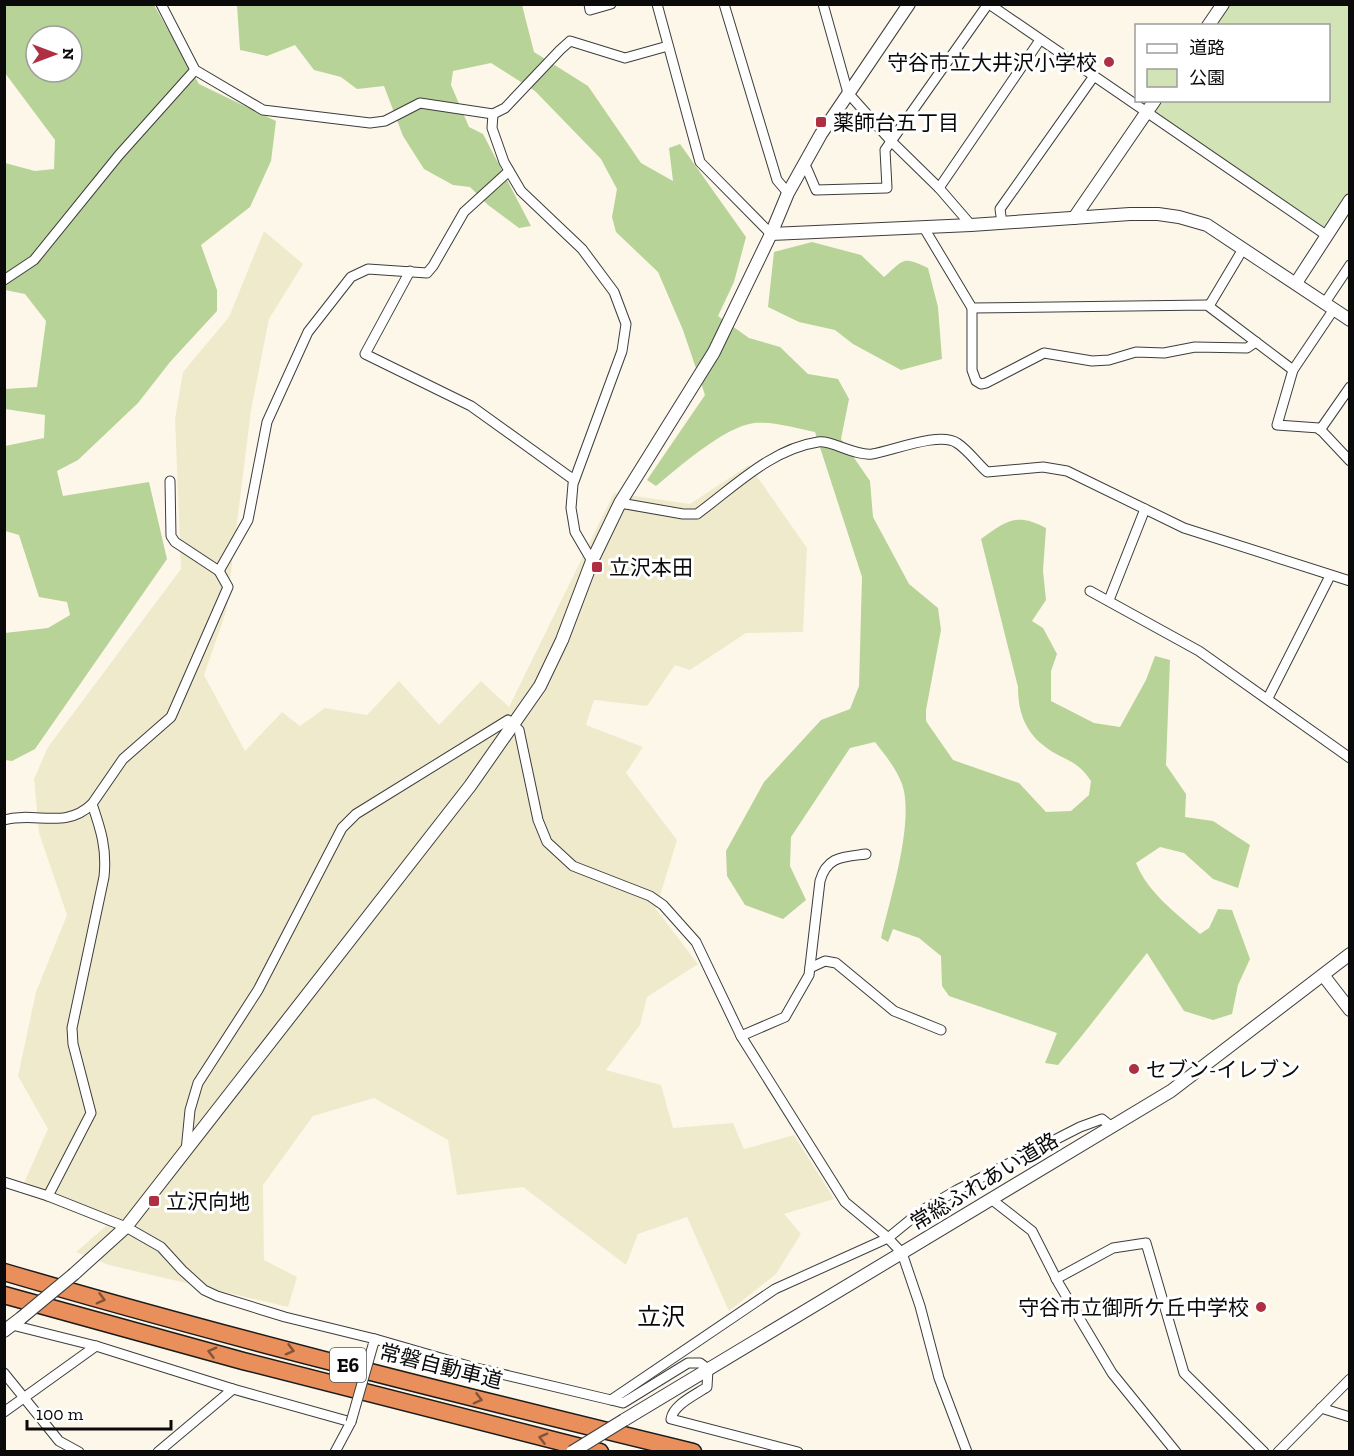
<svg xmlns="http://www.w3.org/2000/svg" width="1354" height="1456" font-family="'Zilla Slab','Noto Sans JP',serif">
	<rect width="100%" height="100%" fill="#fdf7e9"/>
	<!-- farmland -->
	<polygon fill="#f0eacc" points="264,231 303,264 269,319 251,410 226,612 204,675 245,751 282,712 300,726 325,708 367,715 399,681 439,725 481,681 509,707 614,493 690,504 749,465 807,548 803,632 746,633 690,670 675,665 647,706 594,700 586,725 643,747 626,773 677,840 656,909 698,964 647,997 640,1025 606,1070 661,1085 673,1128 733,1123 744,1149 794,1135 834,1199 784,1214 801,1234 776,1274 729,1311 687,1217 638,1234 626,1265 523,1187 457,1195 448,1140 374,1098 313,1116 263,1185 264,1260 297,1277 288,1307 109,1265 76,1252 107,1225 20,1192 48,1129 18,1076 36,992 67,915 39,833 34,779 48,747 181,569 175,419 183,372 229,317"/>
	<!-- green -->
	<polygon fill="#d2e4b6" points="1223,5 1349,5 1349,200 1326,235 1146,112 1155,101 1328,100 1328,26 1208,25"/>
	<!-- forest -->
	<g fill="#b8d397" fill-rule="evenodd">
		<path d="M5 5H154L199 84 276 121 271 161 250 207 201 245 217 290V311L170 362 138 403 78 460 57 471 63 496 149 482 167 559 35 749 12 761 5 760V633L48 628 70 615 67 602 39 597 19 535 5 531V446L44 438 45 415 5 409V389L37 387 46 321 25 294 5 290V163L35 171 54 169 55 140 5 73ZM36 36H72V72H36Z"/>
		<path d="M237 5H522L534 52 588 86 641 163 673 181 669 148 680 144 746 237 734 282 718 316 749 338 780 347 808 374 838 379 849 399 841 439 870 481 873 517 909 584 938 608 941 630 926 710V721L953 760 1019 783 1046 812 1071 811 1089 795 1091 781C1075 757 1062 761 1043 745 1024 730 1018 710 1018 687L981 539C1006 521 1016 512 1046 528L1043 571 1046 600 1032 621 1043 628 1057 654 1051 671V701L1094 723 1120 727 1146 680 1155 656 1170 660 1166 765 1186 794 1185 817 1213 821 1250 845 1238 888 1213 879 1184 853 1160 847 1136 863C1148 893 1176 913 1200 934L1209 928 1218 909 1232 910 1250 959 1238 985 1232 1014 1213 1020 1184 1011 1147 953C1117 990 1089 1028 1058 1065L1045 1063 1057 1033 949 996 942 986 941 956 919 938 893 929 888 942 881 938C890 899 915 821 902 784 896 768 885 755 875 742L850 748 791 837 790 866 806 900 783 919 745 905 727 876 726 851 764 782 821 720 850 709 859 686 862 577 815 432C797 428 771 421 754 423 724 427 679 467 656 486L647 480 705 395 683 330 658 272 616 232 612 217 617 189 601 159 535 91 491 63 453 71 451 85 469 127 483 134 531 226 519 228 488 205 470 187 453 185 424 169 403 136 384 86 357 89 341 77 314 70 295 45 267 56 240 50Z"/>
		<path d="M812 242 861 255 884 277C905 259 902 256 928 268L938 307 942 359 901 370 853 344 835 330 799 322 768 307 774 252Z"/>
	</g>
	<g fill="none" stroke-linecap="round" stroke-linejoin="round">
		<defs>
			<g id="minor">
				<polyline points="161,4 195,70 263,110 370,123 385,121 420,103 493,114 505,108 560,50 570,41 625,58 668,46"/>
				<polyline points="589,4 590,10 611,4"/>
				<polyline points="657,4 700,162 771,234"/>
				<polyline points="724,4 777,180 788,193"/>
				<polyline points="823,4 848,93 891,141 939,188 971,225"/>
				<polyline points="989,4 1326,235"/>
				<polyline points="493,114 492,128 504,162 521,191 582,249 614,292 626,324 622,351 573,484 571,508 575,532 592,561"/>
				<polyline points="803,166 807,169 816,190 887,188 885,150 988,4"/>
				<polyline points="939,188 1040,40"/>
				<polyline points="1002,223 1000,209 1094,76"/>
				<polyline points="924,228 972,308 1207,305 1293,370"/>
				<polyline points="410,271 365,354 471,406 574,480"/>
				<polyline points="4,280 34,260 119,155 195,70"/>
				<polyline points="1324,304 1350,265"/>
				<polyline points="1209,306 1243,249"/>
				<polyline points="972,308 972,370 976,381 981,384 986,383 1044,353 1092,361 1109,360 1136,352 1164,353 1195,347 1247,348 1256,342"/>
				<polyline points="1334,309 1293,370 1277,425 1319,428 1350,461"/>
				<polyline points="1320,430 1350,387"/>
				<path d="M620 503 683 514H697C734 487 771 449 818 442 832 440 854 456 872 454 892 451 940 431 957 443 968 450 977 463 987 472L1043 467 1067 471 1184 528 1350 581"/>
				<polyline points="219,571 248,520 267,422 308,332 351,277 368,269 427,273 433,266 464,212 509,171"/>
				<polyline points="1090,591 1199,651 1350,758"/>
				<polyline points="1109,600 1145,509"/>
				<polyline points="1268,698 1330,576"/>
				<path d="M4 820C36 811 65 830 92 804"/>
				<polyline points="810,968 825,961 836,963 894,1011 941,1030"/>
				<path d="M741 1036 785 1017 809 975 820 881C827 856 843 857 866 854"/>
				<polyline points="186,1151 190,1110 198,1083 258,990 342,828 356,814 508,720 519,730 538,820 547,842 573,866 650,896 663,905 696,942 741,1036 845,1202 886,1236 902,1253 920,1306 939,1378 967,1452"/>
				<polyline points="4,1182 48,1196 126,1227 161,1247 182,1270 204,1290 217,1296 285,1317 375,1339 374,1343"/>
				<path d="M48 1196 91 1113 73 1044 72 1028 104 877C107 849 101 830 92 804L123 759 171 717 228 587 219 571 175 542 171 536 170 481"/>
				<polyline points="991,1199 1032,1231 1059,1284 1112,1373 1176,1452"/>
				<polyline points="1056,1279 1113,1248 1146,1243 1184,1373 1264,1452"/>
				<polyline points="12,1325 96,1346 233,1389 351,1422 335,1452"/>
				<polyline points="375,1339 472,1367 611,1400 775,1289 888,1238 921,1211 957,1190 1080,1127 1102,1119 1112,1127"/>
				<polyline points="4,1373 59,1441 79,1452"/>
				<path d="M611 1400 623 1403 688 1363H700L708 1369 707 1387C695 1395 673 1405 671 1419L798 1452"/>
				<polyline points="1321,1408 1350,1417"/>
				<polyline points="4,1412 96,1346"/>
				<polyline points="158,1452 233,1389"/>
				<polyline points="1278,1452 1350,1379"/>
			</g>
			<g id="tertiary">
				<polyline points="1208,26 1223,4"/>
				<polyline points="1074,218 1155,100"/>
				<polyline points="771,234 971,225 1130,214 1158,214 1179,217 1207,225 1350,320"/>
				<polyline points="1296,283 1350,200"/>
				<polyline points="1323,975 1350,1010"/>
				<polyline points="74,1274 126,1227 470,786 540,686 562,640 592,561 620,503 714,352 771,234 788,193 821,134 909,4"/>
				<polyline points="4,1331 21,1318"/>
				<polyline points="624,1420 1171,1091 1350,954"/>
			</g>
			<g id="motorway">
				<path d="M4 1272C232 1339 463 1396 693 1452"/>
				<polyline points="4,1295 243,1361 600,1452"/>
			</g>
		</defs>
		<!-- minor casing -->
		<use href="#minor" stroke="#3d3d3d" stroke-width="11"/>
		<!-- tertiary casing -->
		<use href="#tertiary" stroke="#3d3d3d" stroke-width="14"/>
		<!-- motorway casing -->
		<use href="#motorway" stroke="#1b1b1b" stroke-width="19"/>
		<!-- minor -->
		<use href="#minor" stroke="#fff" stroke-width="9"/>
		<!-- tertiary -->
		<use href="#tertiary" stroke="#fff" stroke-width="12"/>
		<!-- motorway -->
		<use href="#motorway" stroke="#e88f5c" stroke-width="16"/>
		<defs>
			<polyline id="minor-bridge" points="351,1422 373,1345"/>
			<g id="tertiary-bridge">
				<polyline points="21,1318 74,1274"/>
				<polyline points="572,1452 624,1420"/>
			</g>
		</defs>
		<!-- minor-bridge casing -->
		<use href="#minor-bridge" stroke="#3d3d3d" stroke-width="11" stroke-linecap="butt"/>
		<!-- tertiary-bridge casing -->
		<use href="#tertiary-bridge" stroke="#3d3d3d" stroke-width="14" stroke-linecap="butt"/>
		<!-- minor-bridge -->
		<use href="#minor-bridge" stroke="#fff" stroke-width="9"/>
		<!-- tertiary-bridge -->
		<use href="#tertiary-bridge" stroke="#fff" stroke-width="12"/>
	</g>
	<!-- one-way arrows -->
	<defs><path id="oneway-chevron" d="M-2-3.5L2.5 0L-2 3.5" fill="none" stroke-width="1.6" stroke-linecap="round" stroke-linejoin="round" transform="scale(1.5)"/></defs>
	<g stroke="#845337">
		<use href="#oneway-chevron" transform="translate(101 1299) rotate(15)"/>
		<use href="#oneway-chevron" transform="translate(290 1350) rotate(15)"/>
		<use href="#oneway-chevron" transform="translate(212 1352) rotate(-165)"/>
		<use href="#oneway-chevron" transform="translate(478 1399) rotate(15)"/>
		<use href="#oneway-chevron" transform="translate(543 1438) rotate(-166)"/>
	</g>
	<!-- markers -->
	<g fill="#ae2f41" stroke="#fff" stroke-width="2">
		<circle cx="1109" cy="62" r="6"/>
		<rect x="815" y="116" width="12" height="12" rx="3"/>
		<rect x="591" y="561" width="12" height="12" rx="3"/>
		<circle cx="1134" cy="1069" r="6"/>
		<rect x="148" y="1195" width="12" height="12" rx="3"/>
		<circle cx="1261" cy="1307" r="6"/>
	</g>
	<g text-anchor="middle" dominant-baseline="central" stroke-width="6" stroke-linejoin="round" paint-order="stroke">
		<!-- shield labels -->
		<rect fill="#fff" stroke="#545454" stroke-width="1.5" x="330" y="1348" width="36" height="34" rx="4.5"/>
		<g font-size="20" font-weight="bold" fill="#0a0a0a">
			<text x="348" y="1365">E6</text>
		</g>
		<!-- poi labels -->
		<g font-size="21" fill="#0a0a0a" stroke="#fff" text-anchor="start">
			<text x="1097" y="62" text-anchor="end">守谷市立大井沢小学校</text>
			<text x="833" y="122">薬師台五丁目</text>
			<text x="609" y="567">立沢本田</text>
			<text x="1146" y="1069">セブン-イレブン</text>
			<text x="166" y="1201">立沢向地</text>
			<text x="1249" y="1307" text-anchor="end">守谷市立御所ケ丘中学校</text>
		</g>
		<!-- street labels -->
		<g font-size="21" fill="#0a0a0a" stroke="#fff">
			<text transform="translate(984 1181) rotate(-31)">常総ふれあい道路</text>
			<text transform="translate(441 1366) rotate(14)">常磐自動車道</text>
		</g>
		<!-- quarter labels -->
		<g font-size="24" fill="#0a0a0a" stroke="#fff">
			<text x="661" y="1316">立沢</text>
		</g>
	</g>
	<!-- border -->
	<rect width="1354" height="1456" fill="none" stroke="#0a0a0a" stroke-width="12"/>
	<!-- legend -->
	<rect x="1135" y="24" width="195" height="78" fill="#ffffff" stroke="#9d9d9d" stroke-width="1.5"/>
	<rect x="1147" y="44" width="30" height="9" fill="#ffffff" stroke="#9d9d9d" stroke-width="1.5"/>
	<text x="1189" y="54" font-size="18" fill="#0a0a0a">道路</text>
	<rect x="1147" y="69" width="30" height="18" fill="#d2e4b6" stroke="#9d9d9d" stroke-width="1.5"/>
	<text x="1189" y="84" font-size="18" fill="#0a0a0a">公園</text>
	<!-- north arrow -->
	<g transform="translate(54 54) rotate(90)"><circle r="28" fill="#ffffff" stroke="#9d9d9d" stroke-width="1.5"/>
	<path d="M0-4.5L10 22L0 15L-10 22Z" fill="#ae2f41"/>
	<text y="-9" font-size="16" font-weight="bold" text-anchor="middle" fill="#0a0a0a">N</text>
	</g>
	<!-- scale -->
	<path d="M27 1420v9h144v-9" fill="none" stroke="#0a0a0a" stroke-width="3"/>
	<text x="36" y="1420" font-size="18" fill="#0a0a0a" stroke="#ffffff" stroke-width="4.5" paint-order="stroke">100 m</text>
</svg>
